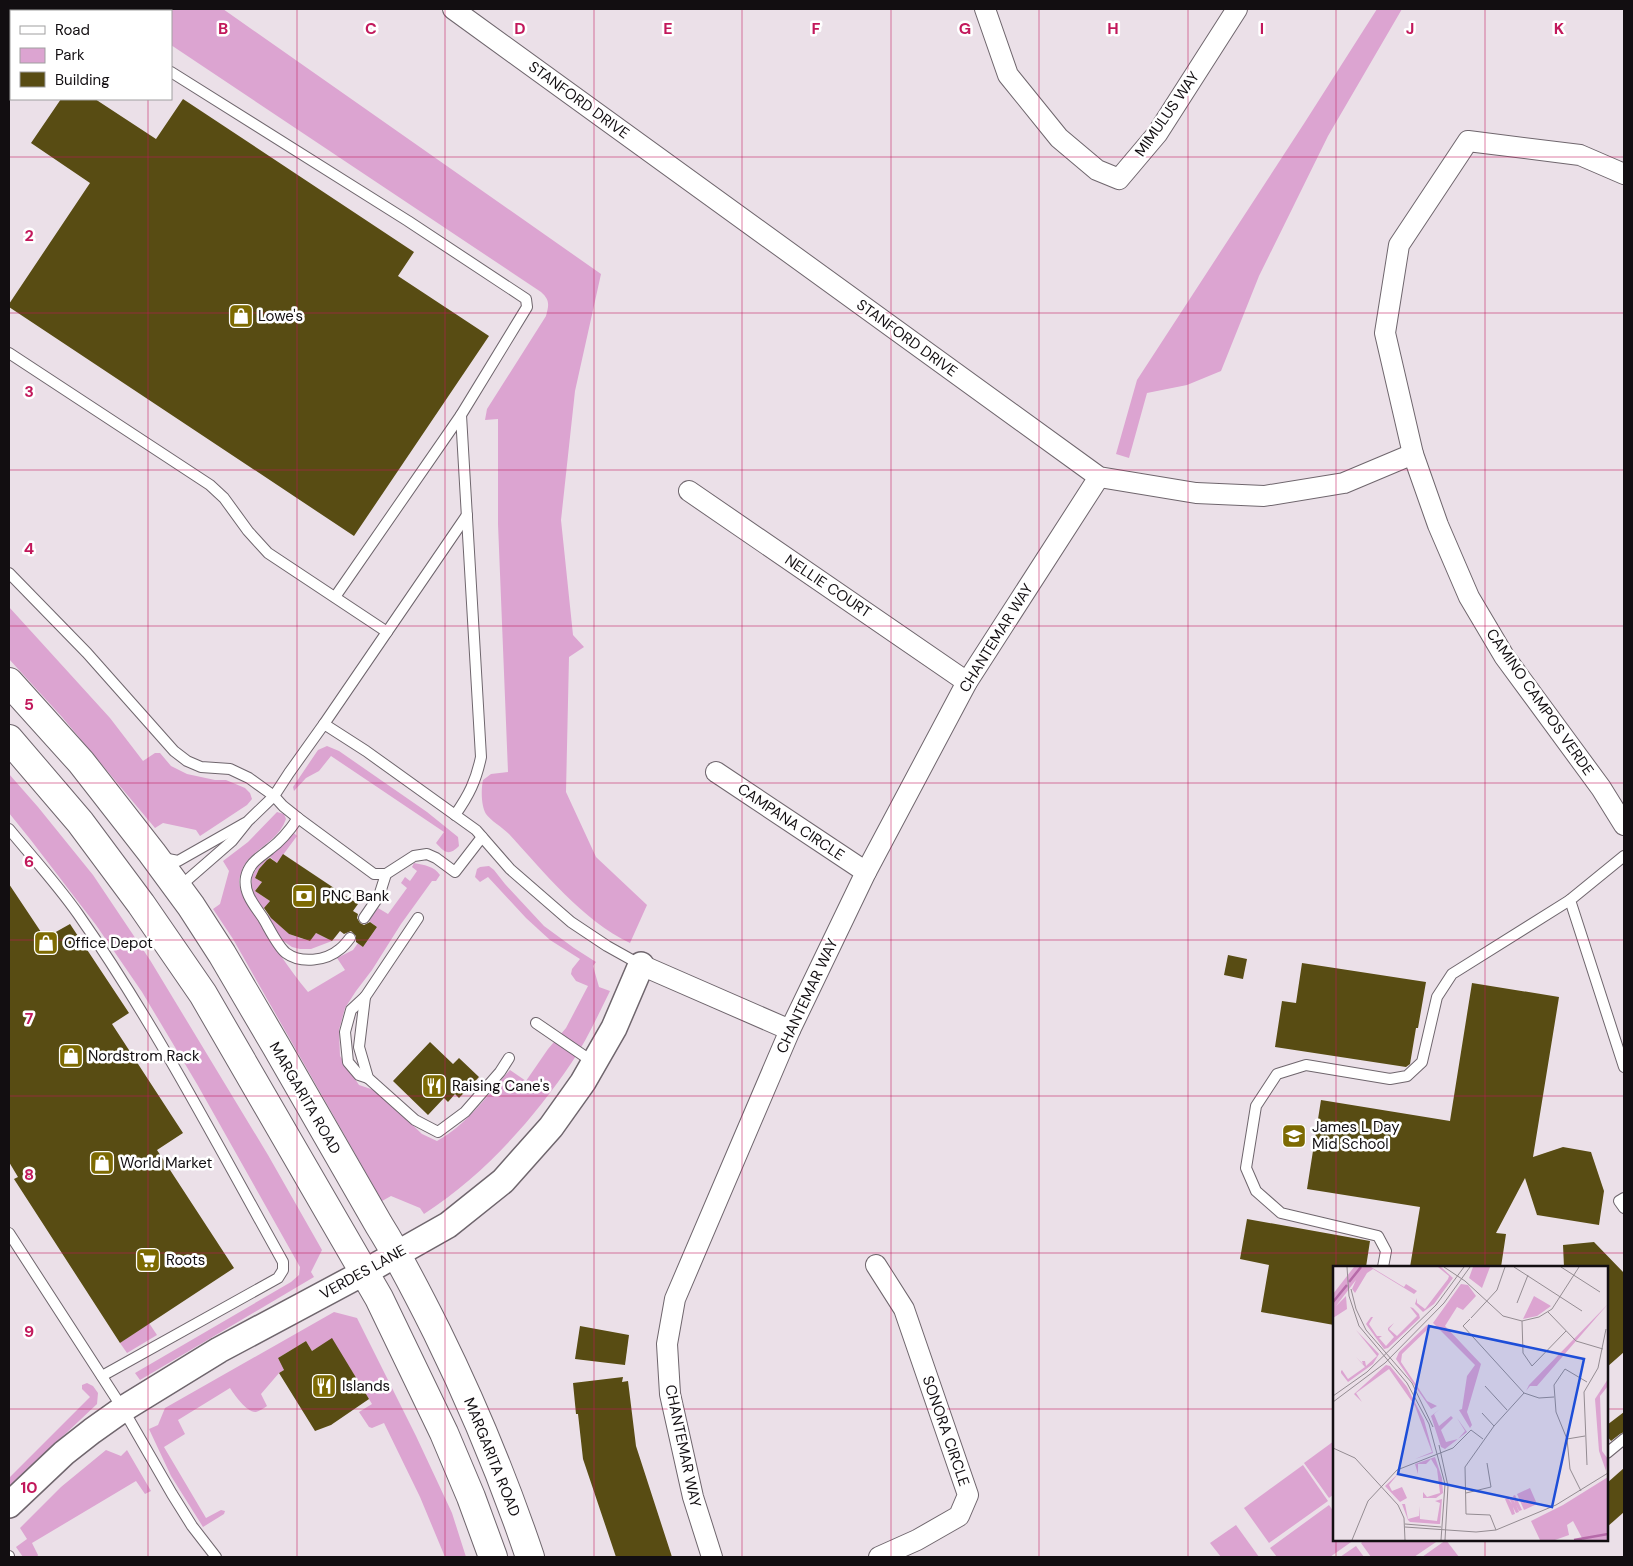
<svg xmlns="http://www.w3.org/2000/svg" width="1633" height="1566" font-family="'DM Sans',sans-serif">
	<rect width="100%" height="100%" fill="#ebe0e8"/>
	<!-- green -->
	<g fill="#dca4d1">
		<path d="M117 9H223L601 274 575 391 561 520 573 635 584 647 569 657 566 792 596 857 647 905 630 943C583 921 544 872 509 834 503 828 490 820 486 814 481 806 481 789 483 780L491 774 508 772 498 524V419L485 420 487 409 546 316C549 305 550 300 541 292L171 45V11H121Z"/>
		<polygon points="1377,9 1402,9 1328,136 1259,276 1221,371 1187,385 1147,393 1129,458 1116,454 1137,380 1305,122"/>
		<polygon points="9,607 110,718 143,761 155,753 160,753 171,766 187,774 215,780 226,780 245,788 250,793 252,799 247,805 200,836 196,830 163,823 155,828 62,717 9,659"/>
		<path d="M327 746 339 751 427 812 458 837 459 846C449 856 445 853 436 843L444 832 331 756 319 771 306 778 294 791 293 787 318 750Z"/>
		<polygon points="9,774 38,807 93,875 150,960 268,1155 322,1250 311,1272 314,1277 140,1380 135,1373 291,1282 299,1275 300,1267 197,1084 142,992 96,925 30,839 9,813"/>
		<path d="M277 812 284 814 286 819C278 842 254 848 243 867 242 871 239 878 239 882 240 894 250 907 256 917 272 943 288 968 308 992L345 970 337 958 353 950 358 943 363 947 377 927 369 921 378 908 388 914 407 888 401 883 405 877 410 881 417 871 412 867 414 863C424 865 434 866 440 875L436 881H432L401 924 372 970 356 991 345 1008 339 1030 340 1056 359 1085 377 1091 422 1134 437 1141C467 1125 488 1094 510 1070L526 1081 548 1049 566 1028 588 986 576 981 571 974 572 969 580 959 550 940 526 918 488 877 480 882 475 877 477 869 480 867 489 866 494 870 505 884 544 926 574 948 596 962 593 966 599 987 610 991C598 1015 587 1040 572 1062 532 1121 484 1175 424 1214L420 1208 391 1196 382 1201 233 939 213 909 220 904 229 871 223 861 248 842Z"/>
		<polygon points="294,833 297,836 277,863 270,857 259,869 255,878 262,882 255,891 270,901 263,910 289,934 309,941 316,933 332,941 311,949 300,949 292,947 279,938 251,893 252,876 258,866"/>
		<path d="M334 1312 357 1318 416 1436 452 1513 466 1557H445L420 1497 384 1423 372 1428 369 1427 359 1412 372 1404 332 1339 312 1351 306 1341 278 1358 284 1370 279 1373 261 1394 267 1406C264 1408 259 1411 256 1412 247 1413 234 1394 230 1388L178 1420 185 1434 164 1447 206 1518 221 1510 225 1511 224 1514 203 1527 171 1476 149 1429 158 1425 165 1408Z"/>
		<polygon points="149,1323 157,1335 127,1353 120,1343"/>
		<polygon points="87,1383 93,1386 98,1393 97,1404 9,1487 9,1478 90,1397 82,1389 82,1385"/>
		<polygon points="1334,1441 1334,1494 1329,1498 1304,1463"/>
		<polygon points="106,1450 121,1456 127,1450 151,1491 145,1494 136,1481 32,1543 38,1555 37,1557 23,1557 16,1547 27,1539 20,1528 61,1487"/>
		<polygon points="1303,1465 1328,1501 1269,1543 1244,1508"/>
		<polygon points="1329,1505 1334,1512 1334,1540 1354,1540 1330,1557 1277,1557 1270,1548"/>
		<polygon points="1236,1525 1259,1557 1221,1557 1210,1543"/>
		<polygon points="1365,1540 1439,1540 1414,1557 1371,1557 1361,1543"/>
		<polygon points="1446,1540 1459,1557 1422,1557"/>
		<polygon points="1356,1546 1364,1557 1340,1557"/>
	</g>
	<!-- building -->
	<g fill="#584c13">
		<polygon points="61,99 95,99 156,139 183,99 414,252 398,276 489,336 354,536 9,307 9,304 90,183 31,143"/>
		<polygon points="283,854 358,904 353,911 358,914 357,918 360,923 364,925 370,922 377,927 363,947 356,942 356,936 351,931 344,934 340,931 332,941 316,933 310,941 289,934 271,918 264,908 270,901 255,891 262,882 255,878 259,869 267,860 270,858 277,863"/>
		<polygon points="9,884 45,938 70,924 129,1013 112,1024 183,1133 157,1150 234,1268 120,1343 14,1179 18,1177 9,1162"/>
		<polygon points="1228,955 1247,959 1243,979 1224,975"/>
		<polygon points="1302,963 1426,982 1418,1028 1416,1028 1410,1064 1406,1067 1275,1047 1282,1001 1296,1003"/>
		<polygon points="1472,983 1559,997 1533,1157 1563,1147 1591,1152 1604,1191 1599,1225 1537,1215 1525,1178 1496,1233 1506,1234 1501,1267 1410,1267 1420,1207 1307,1189 1321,1100 1450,1121"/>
		<polygon points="430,1042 453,1064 459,1058 479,1077 459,1098 455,1094 448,1102 444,1098 428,1115 393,1081"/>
		<polygon points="1247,1219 1370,1241 1366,1267 1334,1267 1334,1325 1261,1312 1269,1265 1240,1259"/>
		<polygon points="1594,1242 1624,1273 1624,1352 1607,1367 1607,1267 1564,1267 1563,1245"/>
		<polygon points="580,1326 629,1335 625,1365 575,1359"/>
		<polygon points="332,1338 369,1399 331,1425 315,1431 279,1373 284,1370 278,1358 306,1341 312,1351"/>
		<polygon points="623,1377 622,1382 628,1381 636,1446 672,1557 616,1557 583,1459 578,1414 576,1414 573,1383"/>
		<polygon points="1624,1412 1624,1432 1620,1434 1611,1441 1607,1436 1607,1425"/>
		<polygon points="1624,1468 1624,1512 1607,1527 1607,1483"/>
	</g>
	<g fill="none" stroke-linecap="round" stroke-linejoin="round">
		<defs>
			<g id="service">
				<polyline points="73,9 77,11"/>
				<polyline points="24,11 26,9"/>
				<polyline points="9,33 11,30"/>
				<path d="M171 72 408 221 526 299 527 307 461 415 481 757C476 781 469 795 455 815"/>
				<polyline points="9,353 210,485 224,498 248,531 268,553 387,632"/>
				<polyline points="9,573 87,653 174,751 187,761 201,767 230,769 249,778 274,796 283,806 298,818 374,874 386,874 414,856 427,854 436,858 455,872 482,837"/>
				<polyline points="335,597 461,415"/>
				<polyline points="324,724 467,515"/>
				<path d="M298 818C290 830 281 841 270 849 259 858 249 863 246 877 243 893 255 906 263 918 269 928 278 947 286 953 301 964 326 961 340 949 344 946 347 942 350 938"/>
				<path d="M9 829C32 857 57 884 78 914 155 1024 217 1144 283 1262V1270L278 1278 102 1376"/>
				<polyline points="1624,856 1570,900 1624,1067"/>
				<polyline points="163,858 178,861 245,823"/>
				<polyline points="178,888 232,841 248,821 274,796 289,773 324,724 366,751 476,830 510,869 571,922 607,946 641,965"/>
				<polyline points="364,918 379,896 386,874"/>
				<polyline points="418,918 365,997 359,1047 368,1078 415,1120 438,1132 465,1112 500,1072 509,1058"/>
				<polyline points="365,997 351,1010 345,1032 348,1062 359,1075 368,1078"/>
				<polyline points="536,1023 593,1062"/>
				<polyline points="1624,1198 1619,1201 1624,1208"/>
				<polyline points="9,1233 123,1409 172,1494 192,1526 216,1557"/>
				<polyline points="1383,1267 1386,1251 1378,1236 1281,1213 1256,1191 1246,1168 1256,1106 1277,1074 1306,1065 1390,1079 1407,1076 1422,1062 1437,997 1452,974 1570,900"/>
				<polyline points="1607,1453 1624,1439"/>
				<polyline points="9,1556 9,1557"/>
			</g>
			<g id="minor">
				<polyline points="453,9 1099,477 1196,493 1264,496 1344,483 1413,454"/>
				<polyline points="985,9 1008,75 1059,138 1097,170 1119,179 1157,134 1237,9"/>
				<polyline points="1624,174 1580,155 1468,141 1399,245 1385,333 1413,454 1438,525 1469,597 1504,656 1601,788 1624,825"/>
				<polyline points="689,491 967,682"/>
				<polyline points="716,772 866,872"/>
				<polyline points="641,965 790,1030"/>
				<polyline points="876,1265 904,1309 968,1495 959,1516 917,1540 879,1557"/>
				<polyline points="712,1557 693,1497 670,1394 667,1344 675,1299 790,1030 866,872 967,682 1099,477"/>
			</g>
			<polyline id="tertiary" points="9,1505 64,1453 92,1431 123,1409 219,1350 365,1272 448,1225 503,1181 551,1127 583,1082 614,1028 641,965"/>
			<g id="secondary">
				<path d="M9 682 81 762 152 853 191 906 222 954 276 1046 379 1225C401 1260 419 1296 437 1332 473 1405 504 1480 530 1557"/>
				<polyline points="9,739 80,822 141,904 203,994 379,1298 444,1433 471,1497 493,1557"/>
			</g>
		</defs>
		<!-- service casing -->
		<use href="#service" stroke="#6f666d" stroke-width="12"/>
		<!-- minor casing -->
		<use href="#minor" stroke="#6f666d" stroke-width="22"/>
		<!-- tertiary casing -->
		<use href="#tertiary" stroke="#6f666d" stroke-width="28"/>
		<!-- secondary casing -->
		<use href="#secondary" stroke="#6f666d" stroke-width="30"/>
		<!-- service -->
		<use href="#service" stroke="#fff" stroke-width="10"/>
		<!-- minor -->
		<use href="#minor" stroke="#fff" stroke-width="20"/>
		<!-- tertiary -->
		<use href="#tertiary" stroke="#fff" stroke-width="25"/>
		<!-- secondary -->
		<use href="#secondary" stroke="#fff" stroke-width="28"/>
	</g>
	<!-- grid -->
	<path fill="none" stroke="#c2185b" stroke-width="1" stroke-opacity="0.55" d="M148 9V11M297 9V1557M445 9V1557M594 9V1557M742 9V1557M891 9V1557M1039 9V1557M1188 9V1557M1336 9V1267M1485 9V1267M148 99V1557M9 157H1624M9 313H1624M9 470H1624M9 626H1624M9 783H1624M9 940H1624M9 1096H1624M9 1253H1624M9 1409H1334M1607 1409H1624M1336 1540V1557M1485 1540V1557"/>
	<!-- icons -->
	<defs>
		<symbol id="shop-square" viewBox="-11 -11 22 22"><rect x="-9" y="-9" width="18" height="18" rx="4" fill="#7d6a02" stroke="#fff"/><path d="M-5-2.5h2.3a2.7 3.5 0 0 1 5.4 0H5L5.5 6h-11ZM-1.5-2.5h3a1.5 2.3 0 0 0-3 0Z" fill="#fff"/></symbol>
		<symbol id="bank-square" viewBox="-11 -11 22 22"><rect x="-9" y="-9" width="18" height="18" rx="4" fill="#7d6a02" stroke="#fff"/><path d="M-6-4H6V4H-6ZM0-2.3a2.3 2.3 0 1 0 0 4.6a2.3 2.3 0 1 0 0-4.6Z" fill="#fff"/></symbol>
		<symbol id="restaurant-square" viewBox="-11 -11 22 22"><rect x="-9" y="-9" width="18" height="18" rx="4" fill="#7d6a02" stroke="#fff"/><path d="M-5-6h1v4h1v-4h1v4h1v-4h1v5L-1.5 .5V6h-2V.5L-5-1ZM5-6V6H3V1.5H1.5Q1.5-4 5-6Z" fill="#fff"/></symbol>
		<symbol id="school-square" viewBox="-11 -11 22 22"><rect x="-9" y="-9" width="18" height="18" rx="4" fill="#7d6a02" stroke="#fff"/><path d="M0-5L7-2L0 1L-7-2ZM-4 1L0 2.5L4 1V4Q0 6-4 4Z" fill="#fff"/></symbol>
		<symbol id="supermarket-square" viewBox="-11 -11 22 22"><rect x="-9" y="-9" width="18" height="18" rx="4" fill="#7d6a02" stroke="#fff"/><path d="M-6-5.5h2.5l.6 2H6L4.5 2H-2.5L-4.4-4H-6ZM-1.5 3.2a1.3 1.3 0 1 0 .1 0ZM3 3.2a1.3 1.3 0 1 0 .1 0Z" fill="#fff"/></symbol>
	</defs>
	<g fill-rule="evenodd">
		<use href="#shop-square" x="227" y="302" width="28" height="28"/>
		<use href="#bank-square" x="290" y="882" width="28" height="28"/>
		<use href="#shop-square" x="32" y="929" width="28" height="28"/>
		<use href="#shop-square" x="57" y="1042" width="28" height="28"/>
		<use href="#restaurant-square" x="420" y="1072" width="28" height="28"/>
		<use href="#school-square" x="1280" y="1122" width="28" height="28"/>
		<use href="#shop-square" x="88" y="1149" width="28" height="28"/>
		<use href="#supermarket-square" x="134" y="1246" width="28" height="28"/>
		<use href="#restaurant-square" x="310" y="1372" width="28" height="28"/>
	</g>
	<g text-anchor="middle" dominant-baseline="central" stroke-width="5" stroke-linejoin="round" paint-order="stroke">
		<!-- street labels -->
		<g font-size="15" fill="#120e11" stroke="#fff">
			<text transform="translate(579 100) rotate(36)">STANFORD DRIVE</text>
			<text transform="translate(1167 114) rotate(-55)">MIMULUS WAY</text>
			<text transform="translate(907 338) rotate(36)">STANFORD DRIVE</text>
			<text transform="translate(828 586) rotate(34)">NELLIE COURT</text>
			<text transform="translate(996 638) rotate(-58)">CHANTEMAR WAY</text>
			<text transform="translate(1540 702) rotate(55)">CAMINO CAMPOS VERDE</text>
			<text transform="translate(791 822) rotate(34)">CAMPANA CIRCLE</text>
			<text transform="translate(807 996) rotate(-65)">CHANTEMAR WAY</text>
			<text transform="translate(305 1098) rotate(60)">MARGARITA ROAD</text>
			<text transform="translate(363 1272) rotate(-29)">VERDES LANE</text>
			<text transform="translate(946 1431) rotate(71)">SONORA CIRCLE</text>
			<text transform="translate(683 1446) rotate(78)">CHANTEMAR WAY</text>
			<text transform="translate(492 1457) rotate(68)">MARGARITA ROAD</text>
		</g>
		<!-- poi labels -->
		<g font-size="15" fill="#120e11" stroke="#fff" text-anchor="start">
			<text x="258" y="316">Lowe's</text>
			<text x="322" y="896">PNC Bank</text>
			<text x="64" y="943">Office Depot</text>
			<text x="88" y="1056">Nordstrom Rack</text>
			<text x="452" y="1086">Raising Cane's</text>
			<text x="1312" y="1127">James L Day<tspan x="1312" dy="17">Mid School</tspan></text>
			<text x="120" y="1163">World Market</text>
			<text x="166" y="1260">Roots</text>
			<text x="342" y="1386">Islands</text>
		</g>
	</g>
	<!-- overview -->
	<g transform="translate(1333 1266)">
		<rect width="275" height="275" fill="#ebe0e8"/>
		<path d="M21 1H38L71 21 73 18 84 25 81 28 40 3 34 7 22 27 19 23 23 14 3 40 13 30 14 43 0 52V28ZM105 1H108L120 12 101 38 90 46 82 38 84 32V37L92 43 115 13 116 10ZM140 1H157L149 22 136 12ZM128 18 135 19 143 30 130 44 124 41 112 60 148 98 134 146 139 159 137 162 126 144 129 143 134 110 142 99 100 57ZM201 30 218 40 204 50 190 53ZM275 38 204 120H197L193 125 196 119ZM77 41 80 42 86 48 87 52 55 82 51 83 33 58 38 51H40L36 58 44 70H49L46 72 53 80 61 71 55 64V62L61 57 56 63 64 70 84 50ZM94 59 98 60 69 88 68 96 94 135 104 140 98 143 63 93 66 86ZM23 64 46 88 40 98 15 116 8 107V105L9 104 15 113 32 101 23 91 30 98 29 95H32L33 100 44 90ZM53 99 57 100 74 121 91 154 100 187 82 193 99 186 82 140 56 103 23 127 29 136 21 128ZM275 113V120L267 130 269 185 275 193 273 205 266 185 262 133ZM107 143 101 148 106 160 118 150 120 152 108 164 113 176 125 173 132 165 124 152 134 166 112 183 108 181 98 150ZM102 191 109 212 110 227 103 232H90V226L94 231 107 227 104 203 98 193 93 198H85V208L82 198ZM65 208 56 219 59 225 69 221 74 232 67 236 52 220ZM275 211V274H250L240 255 234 259 236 269 222 274H207L198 255 230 239ZM197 222 204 238 191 244 184 228ZM182 229 189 244 186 245 183 239 186 246 183 247 180 241 182 248 179 249 172 233 175 232 179 238 176 232 179 231 182 237 180 230ZM109 233 107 258H105L77 256 75 254 69 238H72L75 253 86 250V240L87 253 104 255 107 237 102 235Z" fill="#dca4d1"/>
		<path fill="none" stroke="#b66aa9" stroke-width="2.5" d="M16 16 28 1M0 36 14 19M241 274 275 268"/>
		<path fill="none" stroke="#948c92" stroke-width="1" d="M14 1 16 30 26 60 74 117 96 158 112 218 108 274M111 1 132 15 170 50 189 55 206 51 219 43 246 1M181 1 249 45M228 1 267 26M18 23 23 43 33 64 79 117 100 161M184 37 195 9M215 46 243 75 270 83M138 52 164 24 172 1M137 53 130 60 191 127 206 132 221 131M189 55 190 87 199 100 233 65M152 120 174 144M0 130 34 106 103 39 131 1M0 136 52 97 111 37 137 1M149 147 161 160M234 173 252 170M106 179 115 220 112 274M0 182 22 192 65 239 71 252 72 274M254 199 251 126 265 102 273 63M248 225 237 203 234 173 223 146 221 119 232 103 254 116M133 227 158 221 154 197M72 258 108 261M72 261 143 266 163 264 223 239 275 207M163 264 157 249 133 248 132 201 161 160 191 127M19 274 35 235 64 204 120 182 138 164 150 173"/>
		<path fill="#1d4ed8" fill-opacity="0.15" stroke="#1d4ed8" stroke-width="2.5" d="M96 60 251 93 219 241 65 208Z"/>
		<rect width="275" height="275" fill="none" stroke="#120e11" stroke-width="2.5"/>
	</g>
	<g font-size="16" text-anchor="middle" font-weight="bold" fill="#c2185b" stroke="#fff" stroke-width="5" stroke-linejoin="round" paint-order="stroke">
		<text x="223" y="34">B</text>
		<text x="371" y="34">C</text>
		<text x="520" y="34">D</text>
		<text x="668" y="34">E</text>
		<text x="816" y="34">F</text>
		<text x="965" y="34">G</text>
		<text x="1113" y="34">H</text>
		<text x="1262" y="34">I</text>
		<text x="1410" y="34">J</text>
		<text x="1559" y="34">K</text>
		<text x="29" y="241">2</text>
		<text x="29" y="397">3</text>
		<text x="29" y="554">4</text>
		<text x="29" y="710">5</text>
		<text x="29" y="867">6</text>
		<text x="29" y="1024">7</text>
		<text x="29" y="1180">8</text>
		<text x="29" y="1337">9</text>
		<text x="29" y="1493">10</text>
	</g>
	<!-- border -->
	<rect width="1633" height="1566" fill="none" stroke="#120e11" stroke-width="20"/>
	<!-- legend -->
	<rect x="10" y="10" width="162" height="90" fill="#ffffff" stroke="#a09fa0"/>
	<rect x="20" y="26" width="25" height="8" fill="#ffffff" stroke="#a09fa0"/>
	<text x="55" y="35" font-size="15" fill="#120e11">Road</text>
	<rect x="20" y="48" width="25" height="15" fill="#dca4d1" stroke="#a09fa0"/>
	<text x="55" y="60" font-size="15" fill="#120e11">Park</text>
	<rect x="20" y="72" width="25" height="15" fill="#584c13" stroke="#a09fa0"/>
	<text x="55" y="85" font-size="15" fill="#120e11">Building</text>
</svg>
